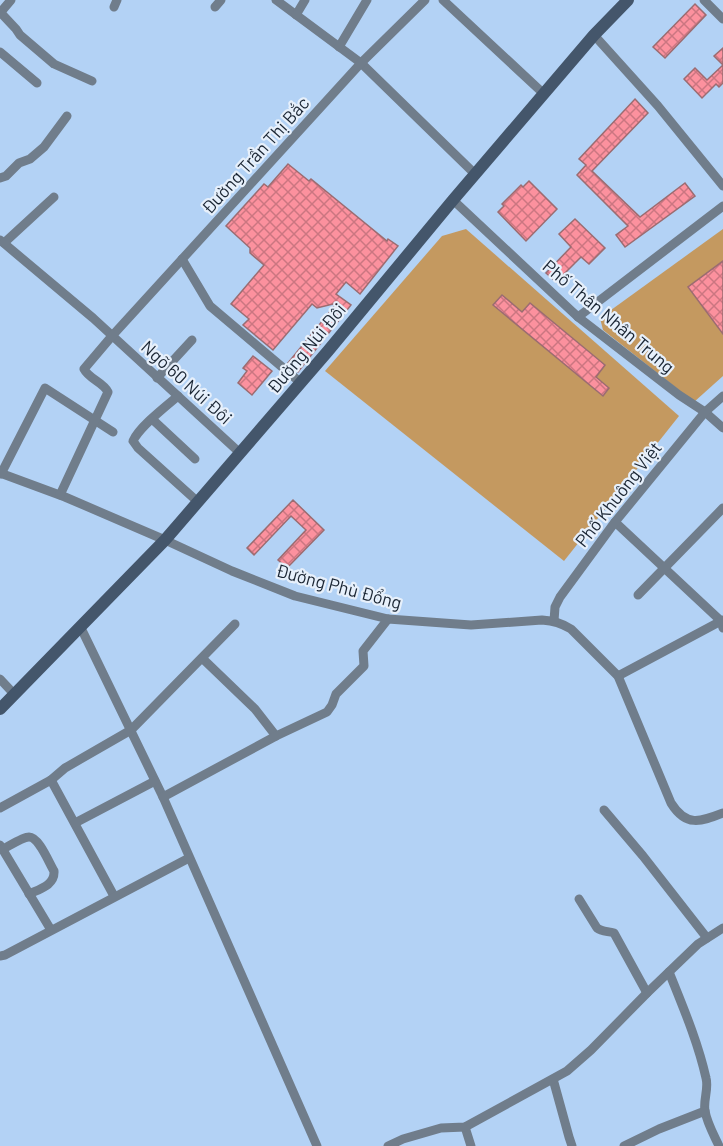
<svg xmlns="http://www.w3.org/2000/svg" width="723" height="1146" font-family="Barlow,sans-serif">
	<defs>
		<pattern id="building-cross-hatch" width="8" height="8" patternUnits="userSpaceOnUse" patternTransform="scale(1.5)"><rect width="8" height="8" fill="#fc919e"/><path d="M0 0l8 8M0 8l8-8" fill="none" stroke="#cb7681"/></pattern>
	</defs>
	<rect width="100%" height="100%" fill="#b3d2f5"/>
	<!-- green -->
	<g fill="#c49960">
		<polygon points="466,229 679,416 564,561 325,371 442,236"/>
		<polygon points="723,229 723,376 694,402 603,330 600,318"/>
	</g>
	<!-- building -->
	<g fill="url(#building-cross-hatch)" stroke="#9b6c71" stroke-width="1.5">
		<polygon points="695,4 706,15 665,58 653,47"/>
		<polygon points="723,48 723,83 719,87 716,84 702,98 684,79 695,68 707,80 723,65 714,56"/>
		<polygon points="635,99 648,113 592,171 640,217 685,183 695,196 625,247 616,235 628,226 577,175 586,165 579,159"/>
		<polygon points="288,164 309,181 311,179 387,241 388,239 398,246 360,294 346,282 336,294 351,305 298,372 288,363 337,303 317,308 312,304 273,350 243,325 249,319 231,304 264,265 250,253 250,248 226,226 264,184 268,187"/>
		<polygon points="529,181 557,209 526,241 498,212 504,206 502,204 521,185 523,187"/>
		<polygon points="575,219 605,248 589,264 581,257 556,282 546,273 571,247 559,234"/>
		<polygon points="723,261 723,334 688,287"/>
		<polygon points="502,295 522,312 530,303 605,365 596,377 609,388 603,396 493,305"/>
		<polygon points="253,356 272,371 252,395 238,383 247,371 243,368"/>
		<polygon points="293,500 324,530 287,568 278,560 306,530 291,516 254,555 247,548"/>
	</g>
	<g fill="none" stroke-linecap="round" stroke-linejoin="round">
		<!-- street -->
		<g stroke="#707d8b" stroke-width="9">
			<polyline points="276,0 361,63 475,174"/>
			<polyline points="443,0 544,94"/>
			<polyline points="704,0 723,19"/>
			<polyline points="114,7 117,0"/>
			<polyline points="215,7 221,0"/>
			<polyline points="0,13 11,0"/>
			<polyline points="1,13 16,29 20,35 54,64 92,81"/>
			<polyline points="296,15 305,0"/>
			<polyline points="594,35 658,106 723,186"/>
			<polyline points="339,47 367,0"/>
			<polyline points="0,52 37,83"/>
			<polyline points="0,178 6,176 19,163 30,159 44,147 67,116"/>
			<polyline points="453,200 578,317 679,395 705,412 723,428"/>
			<polyline points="0,240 93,318 240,453"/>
			<polyline points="4,243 54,197"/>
			<polyline points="182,259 210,306 301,383"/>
			<polyline points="578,317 723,206"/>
			<polyline points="157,378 192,340"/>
			<path d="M178 396C165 407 139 427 133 441L138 448 198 502"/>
			<polyline points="152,419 195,459"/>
			<path d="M0 473 65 497 165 540 232 571 295 596 388 619 471 625 542 620C554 621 561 623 571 629L618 676 671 803C686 827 700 822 723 813"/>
			<polyline points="1,474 45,388 113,432"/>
			<path d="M60 495 108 392C103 382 89 379 84 369L112 336 361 63 425 0"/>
			<polyline points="615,522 721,621 723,628"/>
			<polyline points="638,595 723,508"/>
			<polyline points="554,621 555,607 560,597 615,522 705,412 723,396"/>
			<polyline points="80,626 163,797 317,1146"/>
			<polyline points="202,658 255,709 276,736"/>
			<polyline points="618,676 723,620"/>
			<polyline points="0,679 14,694"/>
			<polyline points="51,780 114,896"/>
			<polyline points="163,797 276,736 327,712 332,705 336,694 364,666 363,651 388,619"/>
			<polyline points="0,808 51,780 65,768 131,730 235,624"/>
			<polyline points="604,810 643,856 707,938"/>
			<polyline points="75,823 155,781"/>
			<polyline points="0,845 51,930"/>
			<path d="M3 849C9 846 23 837 29 837 39 837 49 863 54 871 55 885 40 889 29 894"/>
			<path d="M579 899 597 928C602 932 608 931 614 933L647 993"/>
			<polyline points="0,956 5,955 189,858"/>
			<path d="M669 972C683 1007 698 1042 706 1078 709 1089 703 1100 705 1111 707 1123 714 1135 719 1146"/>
			<polyline points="553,1079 569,1137 572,1146"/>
			<polyline points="465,1127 471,1146"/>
			<polyline points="388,1146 403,1139 441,1128 465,1127 567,1071 591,1050 647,993 698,944 723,928"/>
			<polyline points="624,1146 659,1129 705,1111"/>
		</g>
		<!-- secondary -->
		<polyline stroke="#44566b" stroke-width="12" points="0,709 165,540 328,351 453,200 594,35 628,0"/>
	</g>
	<g text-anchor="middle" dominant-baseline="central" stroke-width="4.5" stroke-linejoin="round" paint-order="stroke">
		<!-- street labels -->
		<g font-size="18" fill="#1a2533" stroke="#e7f0fb">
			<text transform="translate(255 155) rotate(-48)">Đường Trần Thị Bắc</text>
			<text transform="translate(609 316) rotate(40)">Phố Thân Nhân Trung</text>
			<text transform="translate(306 348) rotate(-50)">Đường Núi Đôi</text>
			<text transform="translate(187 382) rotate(42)">Ngõ 60 Núi Đôi</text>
			<text transform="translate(618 494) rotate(-52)">Phố Khuông Việt</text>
			<text transform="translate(339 586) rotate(15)">Đường Phù Đổng</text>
		</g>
	</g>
</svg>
